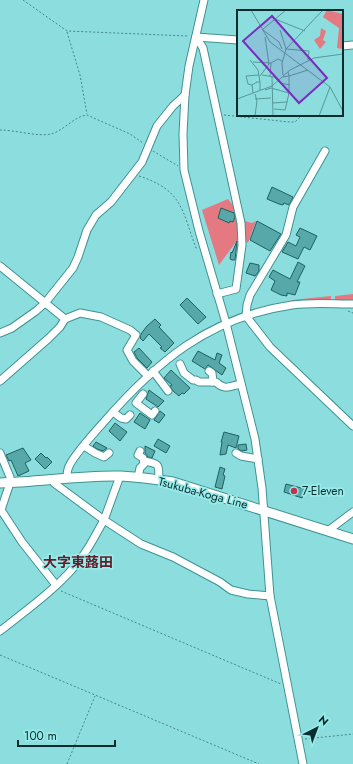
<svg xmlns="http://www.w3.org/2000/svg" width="353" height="764" font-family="Jost,'Noto Sans JP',sans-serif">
	<rect width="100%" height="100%" fill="#8cdede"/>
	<!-- green -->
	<g fill="#e47982">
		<polygon points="228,199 236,209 239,225 239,238 219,265 202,210"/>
		<polygon points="245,221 252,223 256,221 248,243 245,241"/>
		<polygon points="353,294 353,300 335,300 335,296"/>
		<polygon points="331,296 331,300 292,301 292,300"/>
	</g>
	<!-- building -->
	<g fill="#56a8a9" stroke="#206061">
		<polygon points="272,187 293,197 289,205 284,203 283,205 279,204 267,199"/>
		<polygon points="221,208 234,213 235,217 233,222 230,221 229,223 218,218"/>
		<polygon points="257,221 281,234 270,251 250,240"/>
		<polygon points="300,228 317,236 310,250 304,247 298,259 282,252 288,242 296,246 300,237 296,235"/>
		<polygon points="237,241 235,260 232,260 230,259 231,252 232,253"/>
		<polygon points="298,262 305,266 297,282 300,282 295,295 287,293 287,296 281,295 271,290 275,281 269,277 273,270 290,279"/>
		<polygon points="250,263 259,265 259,271 255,276 246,273"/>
		<polygon points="187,298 206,317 198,324 180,305"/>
		<polygon points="155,319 161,325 159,327 174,343 165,352 160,348 162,347 149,334 143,341 140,338 141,334 147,326"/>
		<polygon points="139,348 152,362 147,368 137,358 134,352"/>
		<polygon points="198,351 215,360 217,353 222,355 219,363 226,368 222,375 208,365 205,369 192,361"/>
		<polygon points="171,370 190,388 184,394 182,393 179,396 173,391 170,386 172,385 164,378"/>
		<polygon points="149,390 164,401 158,407 146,399"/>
		<polygon points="160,411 165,415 159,423 154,420"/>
		<polygon points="140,413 150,420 145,429 134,422"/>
		<polygon points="115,423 127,432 120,441 109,431"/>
		<polygon points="224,432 239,436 236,448 228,445 226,454 220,455 222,442 221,442"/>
		<polygon points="158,439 170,446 166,453 154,446"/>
		<polygon points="96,442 107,448 103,451 97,449 93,446"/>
		<polygon points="246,444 247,450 242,451 238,449 238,445"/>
		<polygon points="145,446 155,451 152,458 148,457 145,453"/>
		<polygon points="23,448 31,460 25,463 29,471 18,476 11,460 9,461 6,455"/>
		<polygon points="41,453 46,458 47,457 52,462 45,469 35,459"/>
		<polygon points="220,467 225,469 223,475 225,476 222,489 215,487"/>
		<polygon points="286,484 305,489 302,498 284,492"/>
	</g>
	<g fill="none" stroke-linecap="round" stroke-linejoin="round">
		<defs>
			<g id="minor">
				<polyline points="204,0 189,66 185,95 183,134 184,170 199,231 226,323 255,439 262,488 270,596 303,764"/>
				<polyline points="196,37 203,48 241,223 242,245 236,289 217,294"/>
				<polyline points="196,37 238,40"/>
				<polyline points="342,46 353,45"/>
				<polyline points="325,151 293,207 286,235 250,295 247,305 246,316 270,347 353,426"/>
				<polyline points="0,266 65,319"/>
				<polyline points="0,333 12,328 36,311 45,303 73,268 78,257 87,230 96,215 111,202 142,162 157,126 173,106 185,95"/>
				<path d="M180 364 184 373 193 380H196L199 382H216C225 391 230 386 241 384"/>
				<polyline points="153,371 168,391"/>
				<polyline points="209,371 212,373 213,382"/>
				<polyline points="0,381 49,338 60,327 65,319 80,313 101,317 130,330 136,335 127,350 133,361 148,376"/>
				<polyline points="143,394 136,403 152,415 155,411"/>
				<polyline points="113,412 121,418 126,419 130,415"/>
				<polyline points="84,446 95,453 104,457 109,453"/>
				<polyline points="0,453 10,477 10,483 1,510 22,542 56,585"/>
				<polyline points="236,453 241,456 258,459"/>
				<path d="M144 461C162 464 158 466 159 480"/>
				<polyline points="120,476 104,520 141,544 173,557 220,582 231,590 248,594 270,596"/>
				<polyline points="138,477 140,468 144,464 143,458 138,455 140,451"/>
				<path d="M67 478C67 475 67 472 68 469 71 458 95 432 103 423 156 362 209 317 292 305 312 302 333 304 353 304"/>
				<polyline points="329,530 353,512"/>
				<path d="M0 631C27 610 63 584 82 557 91 545 97 532 104 520L54 483 53 479"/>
			</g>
			<path id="major" d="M0 483C40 482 80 475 121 476 138 477 155 479 173 482L353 539"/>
		</defs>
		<!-- minor casing -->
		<use href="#minor" stroke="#3f9293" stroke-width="9"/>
		<!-- major casing -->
		<use href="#major" stroke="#3f9293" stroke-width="11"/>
		<!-- path -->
		<g stroke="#4a8485" stroke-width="1" stroke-dasharray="2 2" stroke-linecap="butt">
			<polyline points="23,0 67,31 188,36"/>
			<polyline points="67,32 80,75 87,114"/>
			<polyline points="224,115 289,122 295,122 302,115"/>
			<path d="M0 130C15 130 38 137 51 134 65 130 73 117 87 115L130 134 143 143"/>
			<polyline points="153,151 178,166"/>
			<path d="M139 176C183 190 182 211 196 248H197"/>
			<polyline points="348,311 353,313"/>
			<polyline points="61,591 281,684"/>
			<polyline points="0,655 259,764"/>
			<polyline points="305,739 353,734"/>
			<polyline points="67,764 95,696"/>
		</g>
		<!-- minor -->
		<use href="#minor" stroke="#fff" stroke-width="7"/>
		<!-- major -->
		<use href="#major" stroke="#fff" stroke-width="9"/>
	</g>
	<!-- markers -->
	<circle fill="#c2324b" stroke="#99ebeb" stroke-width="1.5" cx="294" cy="491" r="4"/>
	<g text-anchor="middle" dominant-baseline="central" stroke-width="3.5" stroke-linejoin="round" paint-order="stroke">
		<!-- poi labels -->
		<g font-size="12" fill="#092d2e" stroke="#99ebeb" text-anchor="start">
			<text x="302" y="491">7-Eleven</text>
		</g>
		<!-- street labels -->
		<g font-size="12" fill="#092d2e" stroke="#99ebeb">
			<text transform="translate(203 493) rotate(15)">Tsukuba-Koga Line</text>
		</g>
		<!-- quarter labels -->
		<g font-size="14" font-weight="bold" fill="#611c26" stroke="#99ebeb">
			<text x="78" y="562">大字東蕗田</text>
		</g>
	</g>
	<!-- overview -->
	<g transform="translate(237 10)">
		<rect width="106" height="106" fill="#8cdede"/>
		<path d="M90 0 106 4V37L104 39 100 38 102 18 86 7ZM84 18 89 21 86 30 89 32 83 39 77 30 83 26Z" fill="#e47982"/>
		<path fill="none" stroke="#589798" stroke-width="1" d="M14 0 33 32 93 77 82 106M38 9 68 21M25 20 49 0M26 20 42 32 45 39M43 20 49 39 72 41 71 50M13 50 21 60 23 72M16 52 34 53 41 49 45 51M51 62 52 66 71 60M25 65 37 67 43 73 53 75M46 65 45 53 49 39 86 0M23 66 32 54 28 27M33 66 34 53M35 67 36 106M15 75 11 74 9 66 22 65M93 77 106 101M28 80 34 78 52 83V66L46 67M16 83 15 75 20 72H23V80M18 84 20 91 18 106M0 89 35 76 53 60 77 48 106 44M18 89 34 88M36 93 50 92 52 83M37 99 48 100 50 92"/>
		<path fill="#7b2cbf" fill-opacity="0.15" stroke="#7b2cbf" stroke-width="2" d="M35 6 90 68 62 93 6 31Z"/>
		<rect width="106" height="106" fill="none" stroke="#092d2e" stroke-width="2"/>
	</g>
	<!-- north arrow -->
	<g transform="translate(317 728) rotate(42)" stroke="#99ebeb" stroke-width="3" paint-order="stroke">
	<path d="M0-3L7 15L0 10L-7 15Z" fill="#092d2e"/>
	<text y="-6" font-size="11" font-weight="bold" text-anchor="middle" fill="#092d2e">N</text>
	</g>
	<!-- scale -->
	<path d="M18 740v6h97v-6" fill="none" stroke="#092d2e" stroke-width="2"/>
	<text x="24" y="740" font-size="12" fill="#092d2e" stroke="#99ebeb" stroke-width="3" paint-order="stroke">100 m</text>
</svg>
